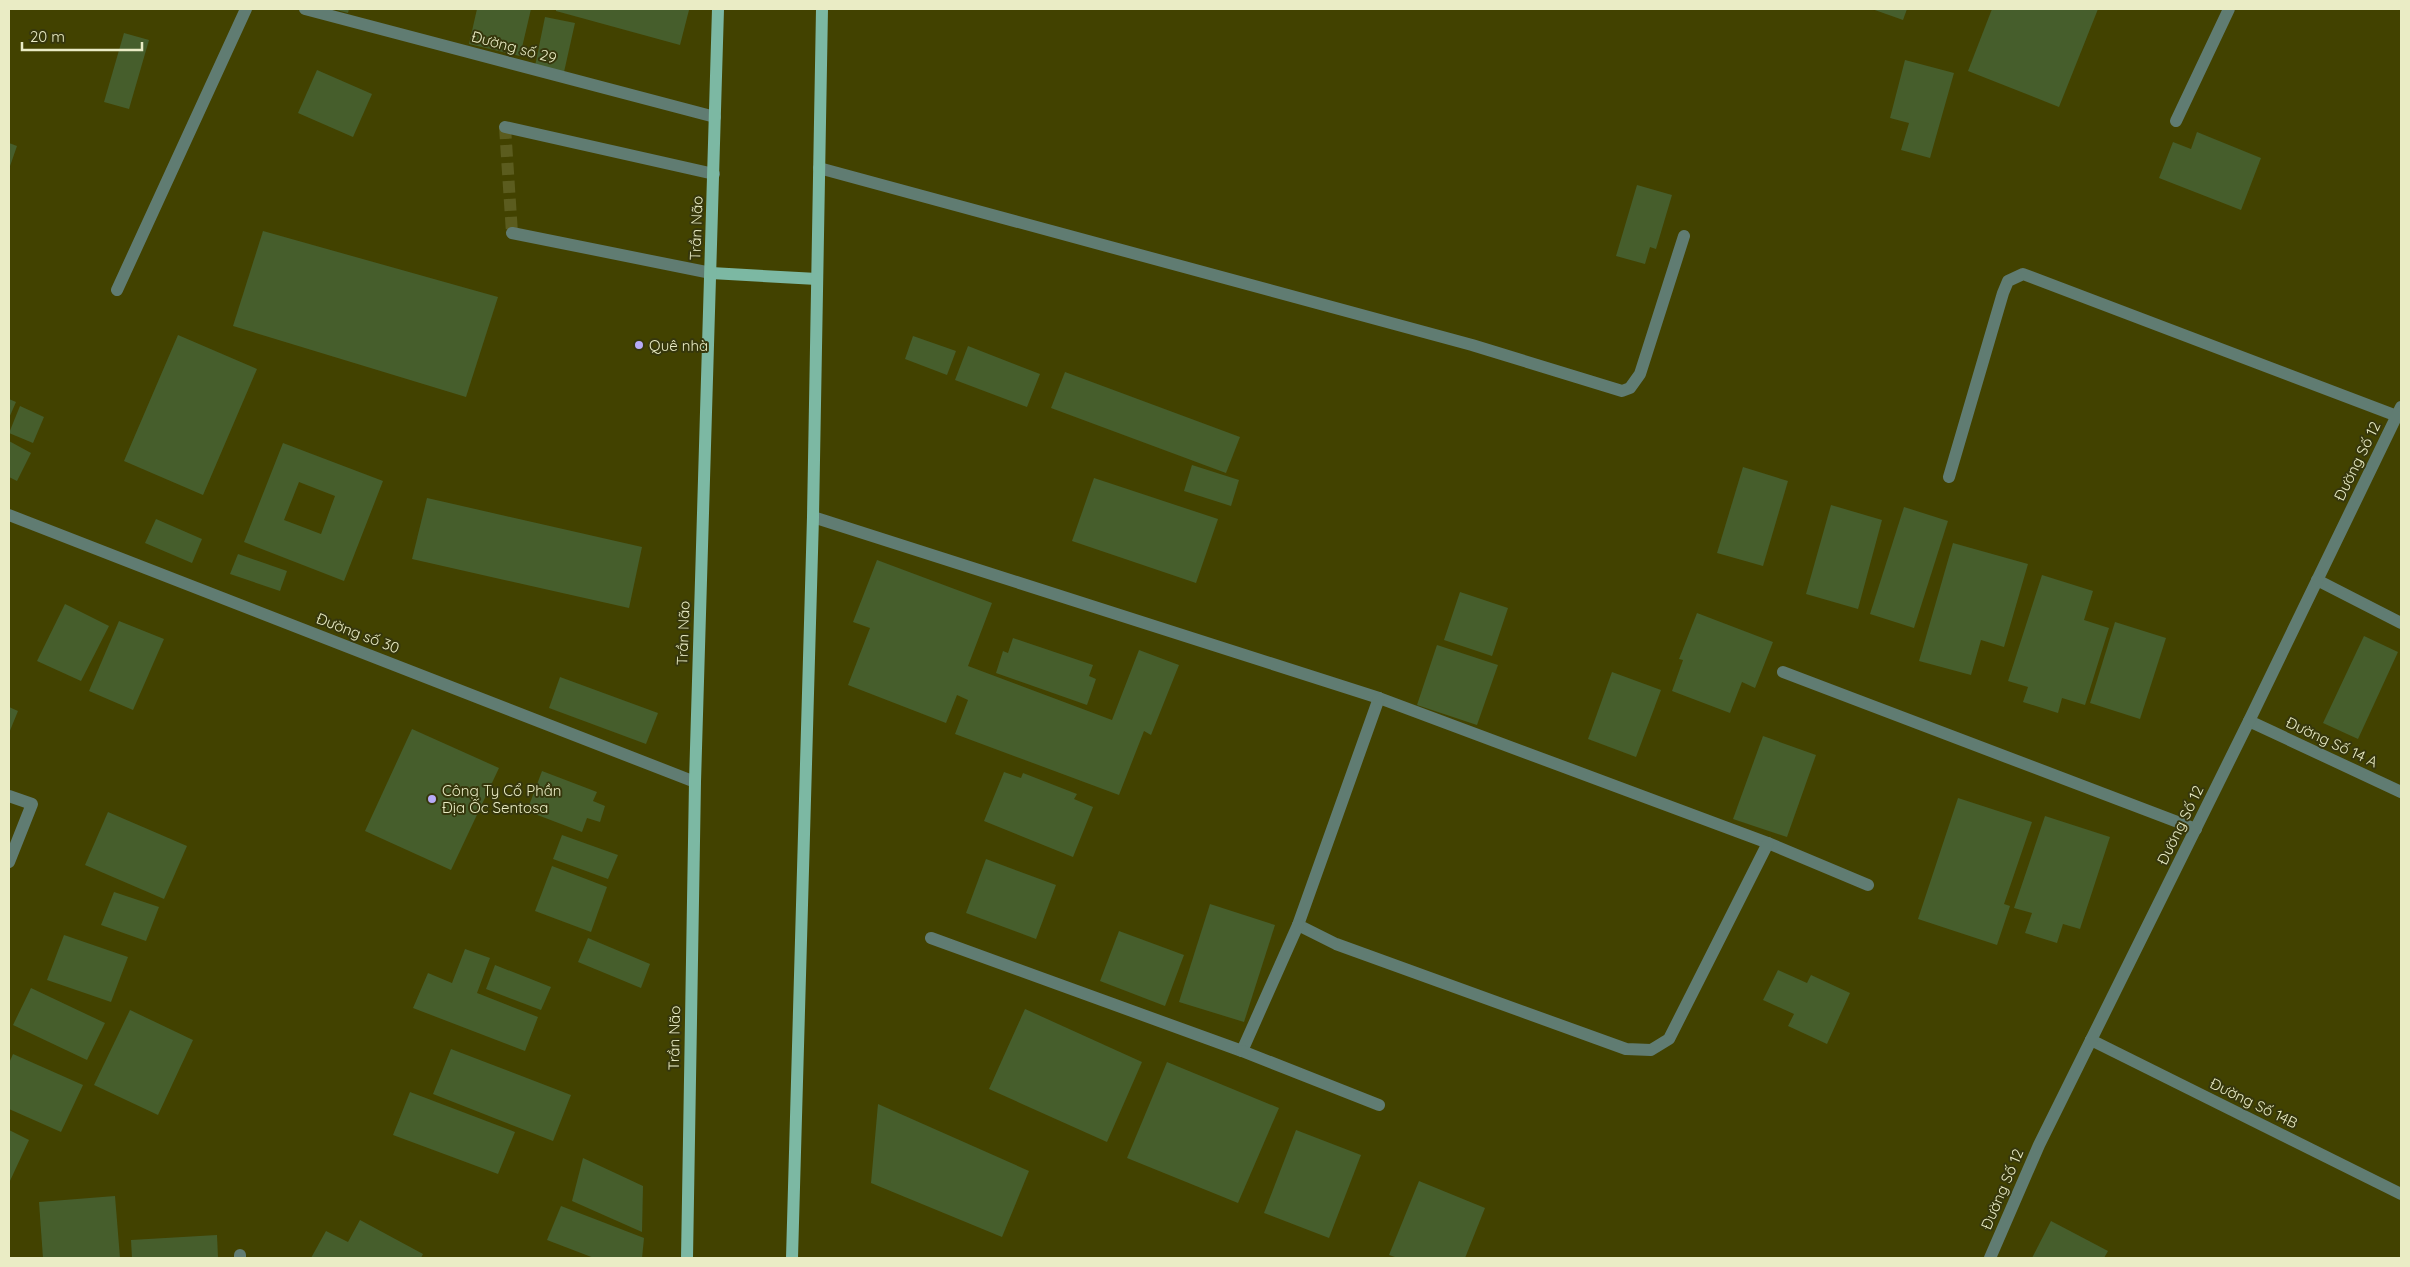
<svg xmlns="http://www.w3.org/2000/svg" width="2410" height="1267" font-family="Quicksand,sans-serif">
	<rect width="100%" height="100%" fill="#424200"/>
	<!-- building -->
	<g fill="#465e2c" fill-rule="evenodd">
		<polygon points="333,9 349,9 348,13"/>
		<polygon points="477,9 531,9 520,56 469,44"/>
		<polygon points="556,9 685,9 689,10 680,45 556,11"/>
		<polygon points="1872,9 1907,9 1903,20"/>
		<polygon points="1992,9 2098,9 2059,107 1968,71"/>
		<polygon points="545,17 575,23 564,72 535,66"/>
		<polygon points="124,33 149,40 129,109 104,102"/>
		<polygon points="1905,60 1954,73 1930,158 1901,150 1909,123 1890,118"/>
		<polygon points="317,70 372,94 353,137 298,113"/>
		<polygon points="2197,132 2261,158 2241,210 2159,178 2173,142 2191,149"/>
		<polygon points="9,143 17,146 9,169"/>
		<polygon points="1637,185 1672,195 1656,249 1650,247 1645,264 1616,256"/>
		<polygon points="263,231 498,297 466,397 233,326"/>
		<polygon points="178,335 257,369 203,495 124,461"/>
		<polygon points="913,336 956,351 947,375 905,359"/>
		<polygon points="968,346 1040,374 1027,407 955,380"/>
		<polygon points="1065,372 1240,437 1226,473 1051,408"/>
		<polygon points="9,399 16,402 9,418"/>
		<polygon points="20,406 44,417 33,443 9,433"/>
		<polygon points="9,441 31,453 17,481 9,477"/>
		<path d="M283 443 383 481 344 581 244 542ZM299 482 335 496 321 534 284 520Z"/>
		<polygon points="1192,465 1239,480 1231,506 1184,491"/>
		<polygon points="1743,467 1788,481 1763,566 1717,553"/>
		<polygon points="1094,478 1218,519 1196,583 1072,541"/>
		<polygon points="427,498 642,547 629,608 412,559"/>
		<polygon points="1831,505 1882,520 1858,609 1806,594"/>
		<polygon points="1904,507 1948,521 1914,628 1870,614"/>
		<polygon points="156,519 202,539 192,563 145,543"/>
		<polygon points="1953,543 2028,564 2004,647 1981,640 1971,675 1919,661"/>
		<polygon points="238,554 287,571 280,591 230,574"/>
		<polygon points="877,560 992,603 968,666 1112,720 1139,650 1179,665 1151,735 1144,731 1119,795 955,734 968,700 957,695 946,723 848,685 870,628 853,622"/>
		<polygon points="2042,575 2093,591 2084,620 2109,628 2085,705 2062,698 2058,713 2023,702 2028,687 2008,681"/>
		<polygon points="1460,592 1508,608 1492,656 1444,640"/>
		<polygon points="65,604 109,626 81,681 37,661"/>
		<polygon points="1697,613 1773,642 1755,688 1742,682 1730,713 1672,691 1683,660 1679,659"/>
		<polygon points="119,621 164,639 133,710 89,691"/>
		<polygon points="2115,622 2166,638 2140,719 2090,703"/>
		<polygon points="2364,636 2398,652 2358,739 2323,723"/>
		<polygon points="1013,638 1093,665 1089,676 1096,679 1087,705 996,673 1003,651 1008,653"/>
		<polygon points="1437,645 1498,665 1477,725 1417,705"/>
		<polygon points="1612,672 1661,690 1636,757 1588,739"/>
		<polygon points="560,677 658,713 646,744 549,708"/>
		<polygon points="9,707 18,711 9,733"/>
		<polygon points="412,729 499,768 451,870 365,831"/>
		<polygon points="1763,736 1816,755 1787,837 1733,819"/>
		<polygon points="542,771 597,792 593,801 605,806 600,822 587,818 582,832 527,811"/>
		<polygon points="1004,772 1021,778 1023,773 1077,794 1074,799 1093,807 1073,857 984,821"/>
		<polygon points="1958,798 2032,822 2004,904 2010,906 1997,945 1918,919"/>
		<polygon points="108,812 187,846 164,899 85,865"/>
		<polygon points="2045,816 2110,837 2080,929 2063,924 2057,943 2025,933 2032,913 2014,908"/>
		<polygon points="562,835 618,855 608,879 553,859"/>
		<polygon points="986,859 1056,885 1036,939 966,913"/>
		<polygon points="552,866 607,887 591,932 535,911"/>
		<polygon points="114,892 159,907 146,941 101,925"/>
		<polygon points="1210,904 1275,925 1244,1022 1179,1002"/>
		<polygon points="1119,931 1184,955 1165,1006 1100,981"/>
		<polygon points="64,935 128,957 111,1002 47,980"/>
		<polygon points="588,938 650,964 641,988 578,962"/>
		<polygon points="465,949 490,958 477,993 538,1017 525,1051 413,1008 428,973 452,983"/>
		<polygon points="495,965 551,987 541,1010 486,989"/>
		<polygon points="1778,970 1807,983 1811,975 1850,993 1827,1044 1788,1026 1794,1014 1763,1000"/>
		<polygon points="31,988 105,1023 87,1060 13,1025"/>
		<polygon points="1025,1009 1142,1062 1107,1142 989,1089"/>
		<polygon points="130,1010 193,1040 158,1115 94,1085"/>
		<polygon points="451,1049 571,1095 553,1141 433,1094"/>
		<polygon points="13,1054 83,1085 61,1132 9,1109 9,1063"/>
		<polygon points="1167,1062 1279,1108 1238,1203 1127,1158"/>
		<polygon points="410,1092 515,1132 498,1174 393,1135"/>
		<polygon points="878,1104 1029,1171 1002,1237 871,1183"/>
		<polygon points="9,1130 29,1140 9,1183"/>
		<polygon points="1296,1130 1361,1155 1329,1238 1264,1213"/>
		<polygon points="583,1158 643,1186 642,1232 572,1201"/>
		<polygon points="1419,1181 1485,1208 1465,1258 1398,1258 1389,1255"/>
		<polygon points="115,1196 120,1258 43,1258 39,1202"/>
		<polygon points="561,1206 644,1238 642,1258 594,1258 547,1240"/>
		<polygon points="360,1220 423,1254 421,1258 311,1258 326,1231 348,1242"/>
		<polygon points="2051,1221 2108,1251 2104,1258 2032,1258"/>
		<polygon points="217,1235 218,1258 132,1258 131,1240"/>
	</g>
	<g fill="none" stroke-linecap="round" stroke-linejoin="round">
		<!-- minor-tunnel -->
		<polyline stroke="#5b5c1e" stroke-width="12" stroke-dasharray="12 6" stroke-linecap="butt" points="505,127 512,233"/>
		<!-- minor -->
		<g stroke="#607c72" stroke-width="12">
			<polyline points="305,9 715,117"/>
			<polyline points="2176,121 2229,9"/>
			<polyline points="505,127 714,174"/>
			<polyline points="819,168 1472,345 1622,391 1630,388 1640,374 1684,236"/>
			<polyline points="512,233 711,273"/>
			<polyline points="117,290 246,9"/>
			<polyline points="1949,477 2003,293 2008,281 2023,274 2397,416"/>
			<polyline points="9,515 695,782"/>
			<polyline points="813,517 1379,698 1768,843 1868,885"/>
			<polyline points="2317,580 2401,623"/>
			<polyline points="1783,672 2196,829"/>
			<polyline points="1379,698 1298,925 1336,944 1626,1049 1651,1050 1669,1039 1768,843"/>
			<polyline points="2249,721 2401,792"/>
			<polyline points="9,796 32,804 9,862"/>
			<polyline points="931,938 1242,1051 1298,925"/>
			<polyline points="2091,1040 2401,1194"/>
			<polyline points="1242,1051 1379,1105"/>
			<polyline points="240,1255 240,1258"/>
			<polyline points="1990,1258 2039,1145 2249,721 2401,407"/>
		</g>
		<!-- major -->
		<g stroke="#7cb8a3" stroke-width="12">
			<polyline points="711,273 817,279"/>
			<polyline points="687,1258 695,782 718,9"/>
			<polyline points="792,1258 813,517 822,9"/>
		</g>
	</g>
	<!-- markers -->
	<g fill="#b7abf8" stroke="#36370c" stroke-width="2">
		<circle cx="639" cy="345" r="5"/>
		<circle cx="432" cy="799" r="5"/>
	</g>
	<g text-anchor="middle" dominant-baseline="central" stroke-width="4" stroke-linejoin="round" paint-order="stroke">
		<!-- street labels -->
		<g font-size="15" fill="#eaecc5" stroke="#36370c">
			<text transform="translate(514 47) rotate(15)">Đường số 29</text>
			<text transform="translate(696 228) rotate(-88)">Trần Não</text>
			<text transform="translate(2357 461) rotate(-64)">Đường Số 12</text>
			<text transform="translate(358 633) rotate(21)">Đường số 30</text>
			<text transform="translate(683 633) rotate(-88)">Trần Não</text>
			<text transform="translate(2332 742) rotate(25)">Đường Số 14 A</text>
			<text transform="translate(2180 825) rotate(-64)">Đường Số 12</text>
			<text transform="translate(674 1038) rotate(-89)">Trần Não</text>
			<text transform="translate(2254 1103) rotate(26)">Đường Số 14B</text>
			<text transform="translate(2002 1189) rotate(-67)">Đường Số 12</text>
		</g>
		<!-- poi labels -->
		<g font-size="15" fill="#eaecc5" stroke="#36370c" text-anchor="start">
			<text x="649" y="345">Quê nhà</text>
			<text x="442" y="790">Công Ty Cổ Phần<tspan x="442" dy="17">Địa Ốc Sentosa</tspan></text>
		</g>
	</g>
	<!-- border -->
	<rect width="2410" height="1267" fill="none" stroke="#eaecc5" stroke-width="20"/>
	<!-- scale -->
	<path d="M22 42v8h120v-8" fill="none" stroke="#eaecc5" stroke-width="2.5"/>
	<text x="30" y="42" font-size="15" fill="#eaecc5" stroke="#36370c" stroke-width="4" paint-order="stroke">20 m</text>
</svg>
